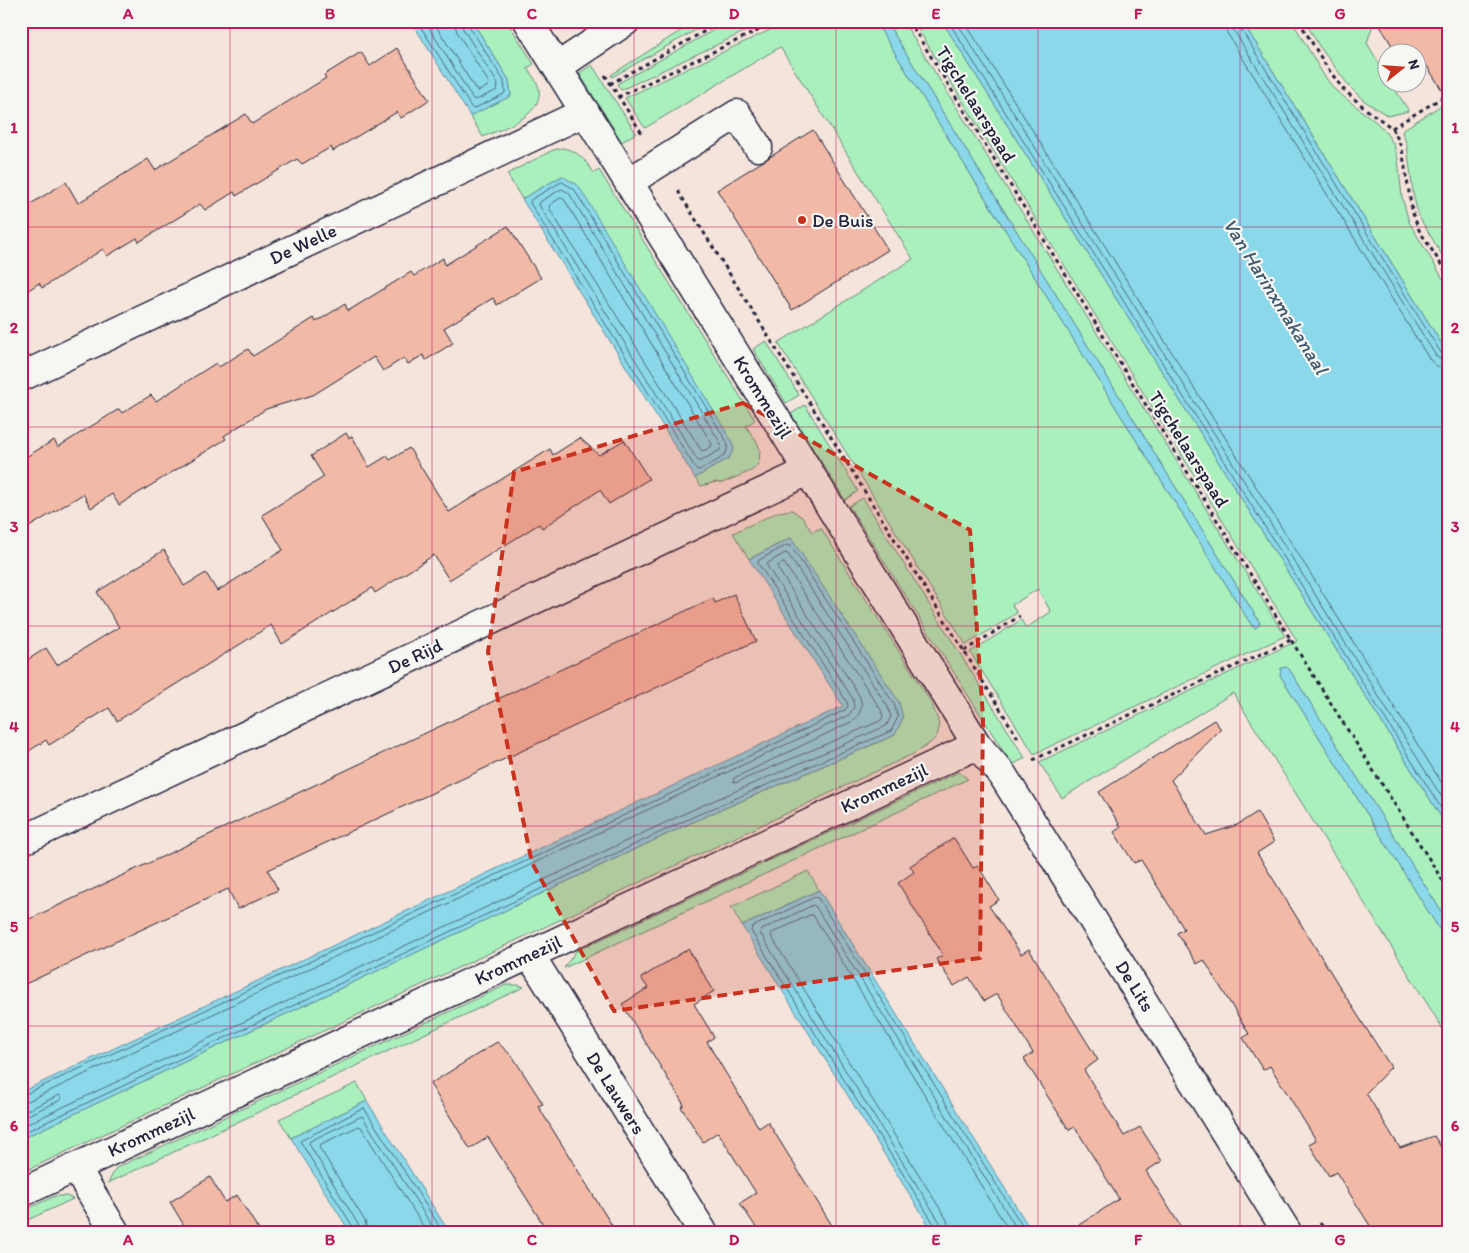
<svg xmlns="http://www.w3.org/2000/svg" width="1469" height="1253" font-family="Itim,sans-serif">
	<rect width="100%" height="100%" fill="#f4e4db"/>
	<filter id="ink" filterUnits="userSpaceOnUse"><feTurbulence type="fractalNoise" baseFrequency=".02" numOctaves="2"/><feDisplacementMap in="SourceGraphic" scale="10" xChannelSelector="R" yChannelSelector="G"/><feConvolveMatrix kernelMatrix="1 2 1 2 8 2 1 2 1" color-interpolation-filters="sRGB"/></filter>
	<g filter="url(#ink)">
		<!-- green -->
		<g fill="#a9f0bc" stroke="#66897c">
			<path d="M472 21H507L534 64 527 68C531 74 538 82 539 89 543 117 502 128 483 137L470 116 511 96 509 80Z"/>
			<polygon points="696,21 712,21 612,77 611,75"/>
			<polygon points="730,21 767,21 621,90 617,84"/>
			<polygon points="789,21 875,21 1252,626 1256,628 1258,626 1260,623 886,21 903,21 1285,636 1034,754 970,652 1021,620 1026,628 1051,612 1038,589 1012,605 1017,613 966,645 778,343 913,259 780,47 645,128 625,98"/>
			<polygon points="913,21 942,21 1448,828 1448,922 1289,669 1280,675 1448,943 1448,1037 1233,693 1062,798 1039,762 1297,641"/>
			<polygon points="1242,21 1292,21 1323,74 1335,90 1376,122 1385,131 1394,145 1398,159 1402,197 1409,222 1448,287 1448,354"/>
			<polygon points="1305,21 1374,21 1367,43 1386,75 1386,82 1391,83 1409,111 1388,116 1363,100 1349,86 1319,46"/>
			<polygon points="592,65 636,133 622,142 579,73"/>
			<polygon points="1448,101 1448,265 1418,215 1413,193 1407,145 1402,132 1404,129"/>
			<path d="M562 148C578 150 585 160 594 173L599 170 755 420 746 426 758 444 760 450 759 462 756 467 751 471 722 483 716 482 701 486 695 478 729 458 562 176 522 199 507 174 553 150Z"/>
			<polygon points="766,341 799,395 786,403 753,349"/>
			<polygon points="805,405 858,491 845,500 791,414"/>
			<polygon points="863,498 1025,758 1012,765 849,506"/>
			<path d="M792 510 803 518 812 532 821 528 929 699C945 731 943 737 913 754L21 1173V1139L697 820 895 735 791 538 749 559 733 533 778 512Z"/>
			<polygon points="959,772 968,779 564,968 576,951"/>
			<polygon points="808,871 819,890 742,926 731,907"/>
			<polygon points="506,985 518,985 524,987 108,1183 116,1168"/>
			<polygon points="357,1083 367,1101 291,1138 279,1119"/>
			<polygon points="55,1196 66,1196 73,1199 21,1223 21,1212"/>
		</g>
		<!-- water -->
		<g fill="#8ad8e9" stroke="#608fa3">
			<polygon points="411,21 472,21 509,80 511,96 470,116"/>
			<polygon points="875,21 886,21 1260,623 1256,628 1252,626"/>
			<polygon points="942,21 1242,21 1448,354 1448,828"/>
			<polygon points="562,176 578,185 731,440 734,449 729,458 695,478 522,199"/>
			<polygon points="791,538 899,702 903,718 895,735 697,820 21,1139 21,1092 843,706 749,559"/>
			<polygon points="1286,667 1289,669 1448,922 1448,943 1280,675 1281,668"/>
			<polygon points="819,890 1032,1232 933,1232 742,926"/>
			<polygon points="367,1101 449,1232 350,1232 291,1138"/>
		</g>
		<g fill="none" stroke-linecap="round" stroke-linejoin="round">
			<!-- shore -->
			<g stroke="#4c6b81" stroke-width="1">
				<polyline points="417,21 471,107 473,109 504,94 505,92 504,81 469,26 468,21"/>
				<polyline points="425,21 473,99 476,100 497,90 498,84 463,29 462,21"/>
				<polyline points="433,21 476,90 479,91 488,86 489,83 457,32 454,21"/>
				<polyline points="948,21 1448,819"/>
				<polyline points="956,21 1448,807"/>
				<polyline points="964,21 1448,793"/>
				<polyline points="1224,21 1227,33 1430,360 1438,367 1448,369"/>
				<polyline points="1232,21 1233,29 1436,356 1441,360 1448,362"/>
				<polyline points="1238,21 1239,26 1441,353 1448,355"/>
				<path d="M562 182 574 189 727 442C731 458 711 463 699 470L696 469 530 203 531 200Z"/>
				<polygon points="562,189 569,193 721,444 720,450 701,461 698,461 539,205 540,202"/>
				<polygon points="561,198 564,199 712,444 711,447 703,451 701,450 549,208 550,205"/>
				<path d="M784 563 881 710 883 717 880 721 735 783 733 781 734 778 851 722C861 715 864 706 859 695L778 569V566Z"/>
				<polyline points="21,1096 689,785 845,710 848,706 847,702 758,563 759,560 787,545 791,546 894,704 898,717 891,731 695,816 21,1134"/>
				<polyline points="21,1102 28,1101 849,715 854,707 853,699 767,566 768,563 785,553 788,554 888,707 891,717 886,726 692,810 21,1127"/>
				<polyline points="21,1110 30,1109 59,1095 62,1097 61,1100 21,1118"/>
				<polyline points="354,1232 353,1227 300,1141 364,1108 443,1232"/>
				<polyline points="360,1232 358,1224 309,1144 310,1141 362,1116 436,1232"/>
				<polyline points="367,1232 365,1221 319,1147 321,1144 359,1126 361,1127 427,1232"/>
				<polyline points="937,1232 936,1227 751,931 752,927 815,897 818,898 1026,1232"/>
				<polyline points="943,1232 941,1224 760,933 761,930 813,905 815,906 1019,1232"/>
				<polyline points="950,1232 947,1220 771,936 772,933 810,915 813,915 1010,1232"/>
			</g>
		</g>
		<!-- building -->
		<g fill="#f1b9a6" stroke="#22223b">
			<polygon points="1377,21 1448,21 1448,100 1427,66 1416,72 1416,52 1396,52"/>
			<polygon points="397,48 429,100 401,118 397,112 333,151 331,147 302,164 297,159 236,196 234,192 205,210 200,204 139,242 137,238 107,256 103,249 42,288 39,283 21,295 21,210 66,182 78,203 148,159 155,170 246,114 252,124 326,78 324,75 361,52 370,66"/>
			<polygon points="813,130 888,250 792,310 717,190"/>
			<polygon points="508,226 541,278 497,305 493,298 444,328 453,343 426,360 423,355 408,364 404,358 383,371 374,357 313,395 266,409 224,436 226,439 119,505 112,494 91,508 83,494 21,532 21,460 54,440 58,447 119,409 122,413 151,395 156,401 216,363 219,367 248,349 253,356 314,318 316,322 345,304 348,311 411,272 414,276 443,258 445,265"/>
			<polygon points="346,433 349,438 352,436 369,467 387,456 390,460 409,448 449,512 550,449 553,455 580,438 599,455 624,440 649,479 609,504 600,490 542,528 539,524 449,580 434,555 375,593 372,588 282,644 271,625 117,721 109,708 49,745 46,740 21,756 21,664 46,648 57,665 119,627 97,592 164,550 184,586 206,573 217,591 283,550 262,515 324,477 311,456"/>
			<polygon points="734,594 756,641 268,870 278,890 238,909 228,889 21,986 21,923 713,598 715,603"/>
			<polygon points="1214,720 1221,729 1171,780 1206,835 1237,825 1257,812 1274,842 1257,853 1346,997 1391,1067 1366,1093 1400,1148 1434,1136 1448,1158 1448,1232 1374,1232 1336,1172 1329,1176 1309,1144 1316,1140 1270,1066 1263,1070 1243,1038 1249,1034 1204,960 1197,964 1177,933 1184,929 1141,860 1134,863 1114,832 1121,827 1099,792"/>
			<polygon points="954,838 973,868 978,866 999,900 989,906 1021,954 1029,949 1098,1060 1084,1070 1124,1136 1140,1127 1162,1161 1146,1171 1184,1232 1068,1232 1119,1199 1075,1127 1069,1130 1024,1059 1033,1053 997,994 984,1001 969,977 954,986 936,959 943,955 898,883 914,872 910,866"/>
			<polygon points="688,949 714,991 694,1004 714,1037 707,1042 759,1128 768,1122 836,1232 759,1232 740,1203 756,1193 718,1132 703,1142 681,1107 684,1105 622,1004 648,988 641,978"/>
			<polygon points="497,1042 513,1057 543,1104 538,1106 616,1232 548,1232 488,1137 470,1149 430,1084"/>
			<polygon points="210,1177 225,1202 237,1195 260,1232 177,1232 185,1227 170,1202"/>
		</g>
		<g fill="none" stroke-linecap="round" stroke-linejoin="round">
			<defs>
				<g id="minor">
					<polyline points="528,21 775,417 977,745 1002,774 1287,1232"/>
					<polyline points="557,67 626,21"/>
					<polyline points="629,182 737,114 758,147"/>
					<polyline points="21,377 585,112"/>
					<polyline points="21,841 808,471"/>
					<polyline points="530,955 703,1232"/>
					<polyline points="76,1168 115,1232"/>
					<polyline points="21,1193 977,745"/>
				</g>
			</defs>
			<!-- minor casing -->
			<use href="#minor" stroke="#22223b" stroke-width="31"/>
			<!-- path -->
			<g stroke="#22223b" stroke-width="3" stroke-dasharray="4 4" stroke-linecap="butt">
				<polyline points="909,21 1291,640 1448,889"/>
				<polyline points="1299,21 1326,66 1343,89 1367,110 1392,128 1396,135 1402,149 1412,211 1419,230 1448,275"/>
				<polyline points="605,75 643,135"/>
				<polyline points="610,84 723,21"/>
				<polyline points="618,97 778,21"/>
				<polyline points="1392,128 1448,94"/>
				<polyline points="678,191 1018,738"/>
				<polyline points="964,651 1020,616"/>
				<polyline points="1033,760 1291,640"/>
				<polyline points="1320,1223 1326,1232"/>
			</g>
			<!-- minor -->
			<use href="#minor" stroke="#f6f6f2" stroke-width="28"/>
		</g>
	</g>
	<!-- marked area -->
	<path fill="#c8321e" fill-opacity="0.2" stroke="#c8321e" stroke-width="4" stroke-dasharray="10 6" stroke-linejoin="round" d="M743 403 970 530 983 717 980 958 614 1011 532 863 488 652 514 472Z"/>
	<!-- grid -->
	<path fill="none" stroke="#c2185b" stroke-width="1" stroke-opacity="0.55" d="M230 21V1232M432 21V1232M634 21V1232M836 21V1232M1038 21V1232M1240 21V1232M21 227H1448M21 427H1448M21 626H1448M21 826H1448M21 1026H1448"/>
	<!-- markers -->
	<circle fill="#c8321e" stroke="#f6f6f2" stroke-width="2" cx="802" cy="220" r="5"/>
	<g text-anchor="middle" dominant-baseline="central" stroke-width="4.5" stroke-linejoin="round" paint-order="stroke">
		<!-- street labels -->
		<g font-size="19" fill="#22223b" stroke="#f6f6f2">
			<text transform="translate(976 104) rotate(58)">Tigchelaarspaad</text>
			<text transform="translate(303 244) rotate(-25)">De Welle</text>
			<text transform="translate(763 397) rotate(58)">Krommezijl</text>
			<text transform="translate(1189 449) rotate(58)">Tigchelaarspaad</text>
			<text transform="translate(415 656) rotate(-25)">De Rijd</text>
			<text transform="translate(884 788) rotate(-25)">Krommezijl</text>
			<text transform="translate(518 960) rotate(-25)">Krommezijl</text>
			<text transform="translate(1135 986) rotate(58)">De Lits</text>
			<text transform="translate(616 1093) rotate(58)">De Lauwers</text>
			<text transform="translate(151 1132) rotate(-25)">Krommezijl</text>
		</g>
		<!-- poi labels -->
		<g font-size="19" fill="#22223b" stroke="#f6f6f2" text-anchor="start">
			<text x="812" y="220">De Buis</text>
		</g>
		<!-- water labels -->
		<g font-size="20" font-style="italic" fill="#41596f" stroke="#f6f6f2">
			<text transform="translate(1276 296) rotate(58)">Van Harinxmakanaal</text>
		</g>
	</g>
	<!-- margin -->
	<rect width="1469" height="1253" fill="none" stroke="#f6f6f2" stroke-width="55"/>
	<!-- north arrow -->
	<g transform="translate(1402 68) rotate(73)"><circle r="24" fill="#f6f6f2" stroke="#a1a1a9"/>
	<path d="M0-4L9 19L0 12L-9 19Z" fill="#c8321e"/>
	<text y="-8" font-size="14" font-weight="bold" text-anchor="middle" fill="#22223b">N</text>
	</g>
	<rect x="28" y="28" width="1414" height="1198" fill="none" stroke="#c2185b" stroke-width="2"/>
	<g font-size="16" text-anchor="middle" font-weight="bold" fill="#c2185b">
		<text x="128" y="19">A</text>
		<text x="330" y="19">B</text>
		<text x="532" y="19">C</text>
		<text x="734" y="19">D</text>
		<text x="936" y="19">E</text>
		<text x="1138" y="19">F</text>
		<text x="1340" y="19">G</text>
		<text x="14" y="133">1</text>
		<text x="1455" y="133">1</text>
		<text x="14" y="333">2</text>
		<text x="1455" y="333">2</text>
		<text x="14" y="532">3</text>
		<text x="1455" y="532">3</text>
		<text x="14" y="732">4</text>
		<text x="1455" y="732">4</text>
		<text x="14" y="932">5</text>
		<text x="1455" y="932">5</text>
		<text x="14" y="1131">6</text>
		<text x="1455" y="1131">6</text>
		<text x="128" y="1245">A</text>
		<text x="330" y="1245">B</text>
		<text x="532" y="1245">C</text>
		<text x="734" y="1245">D</text>
		<text x="936" y="1245">E</text>
		<text x="1138" y="1245">F</text>
		<text x="1340" y="1245">G</text>
	</g>
</svg>
